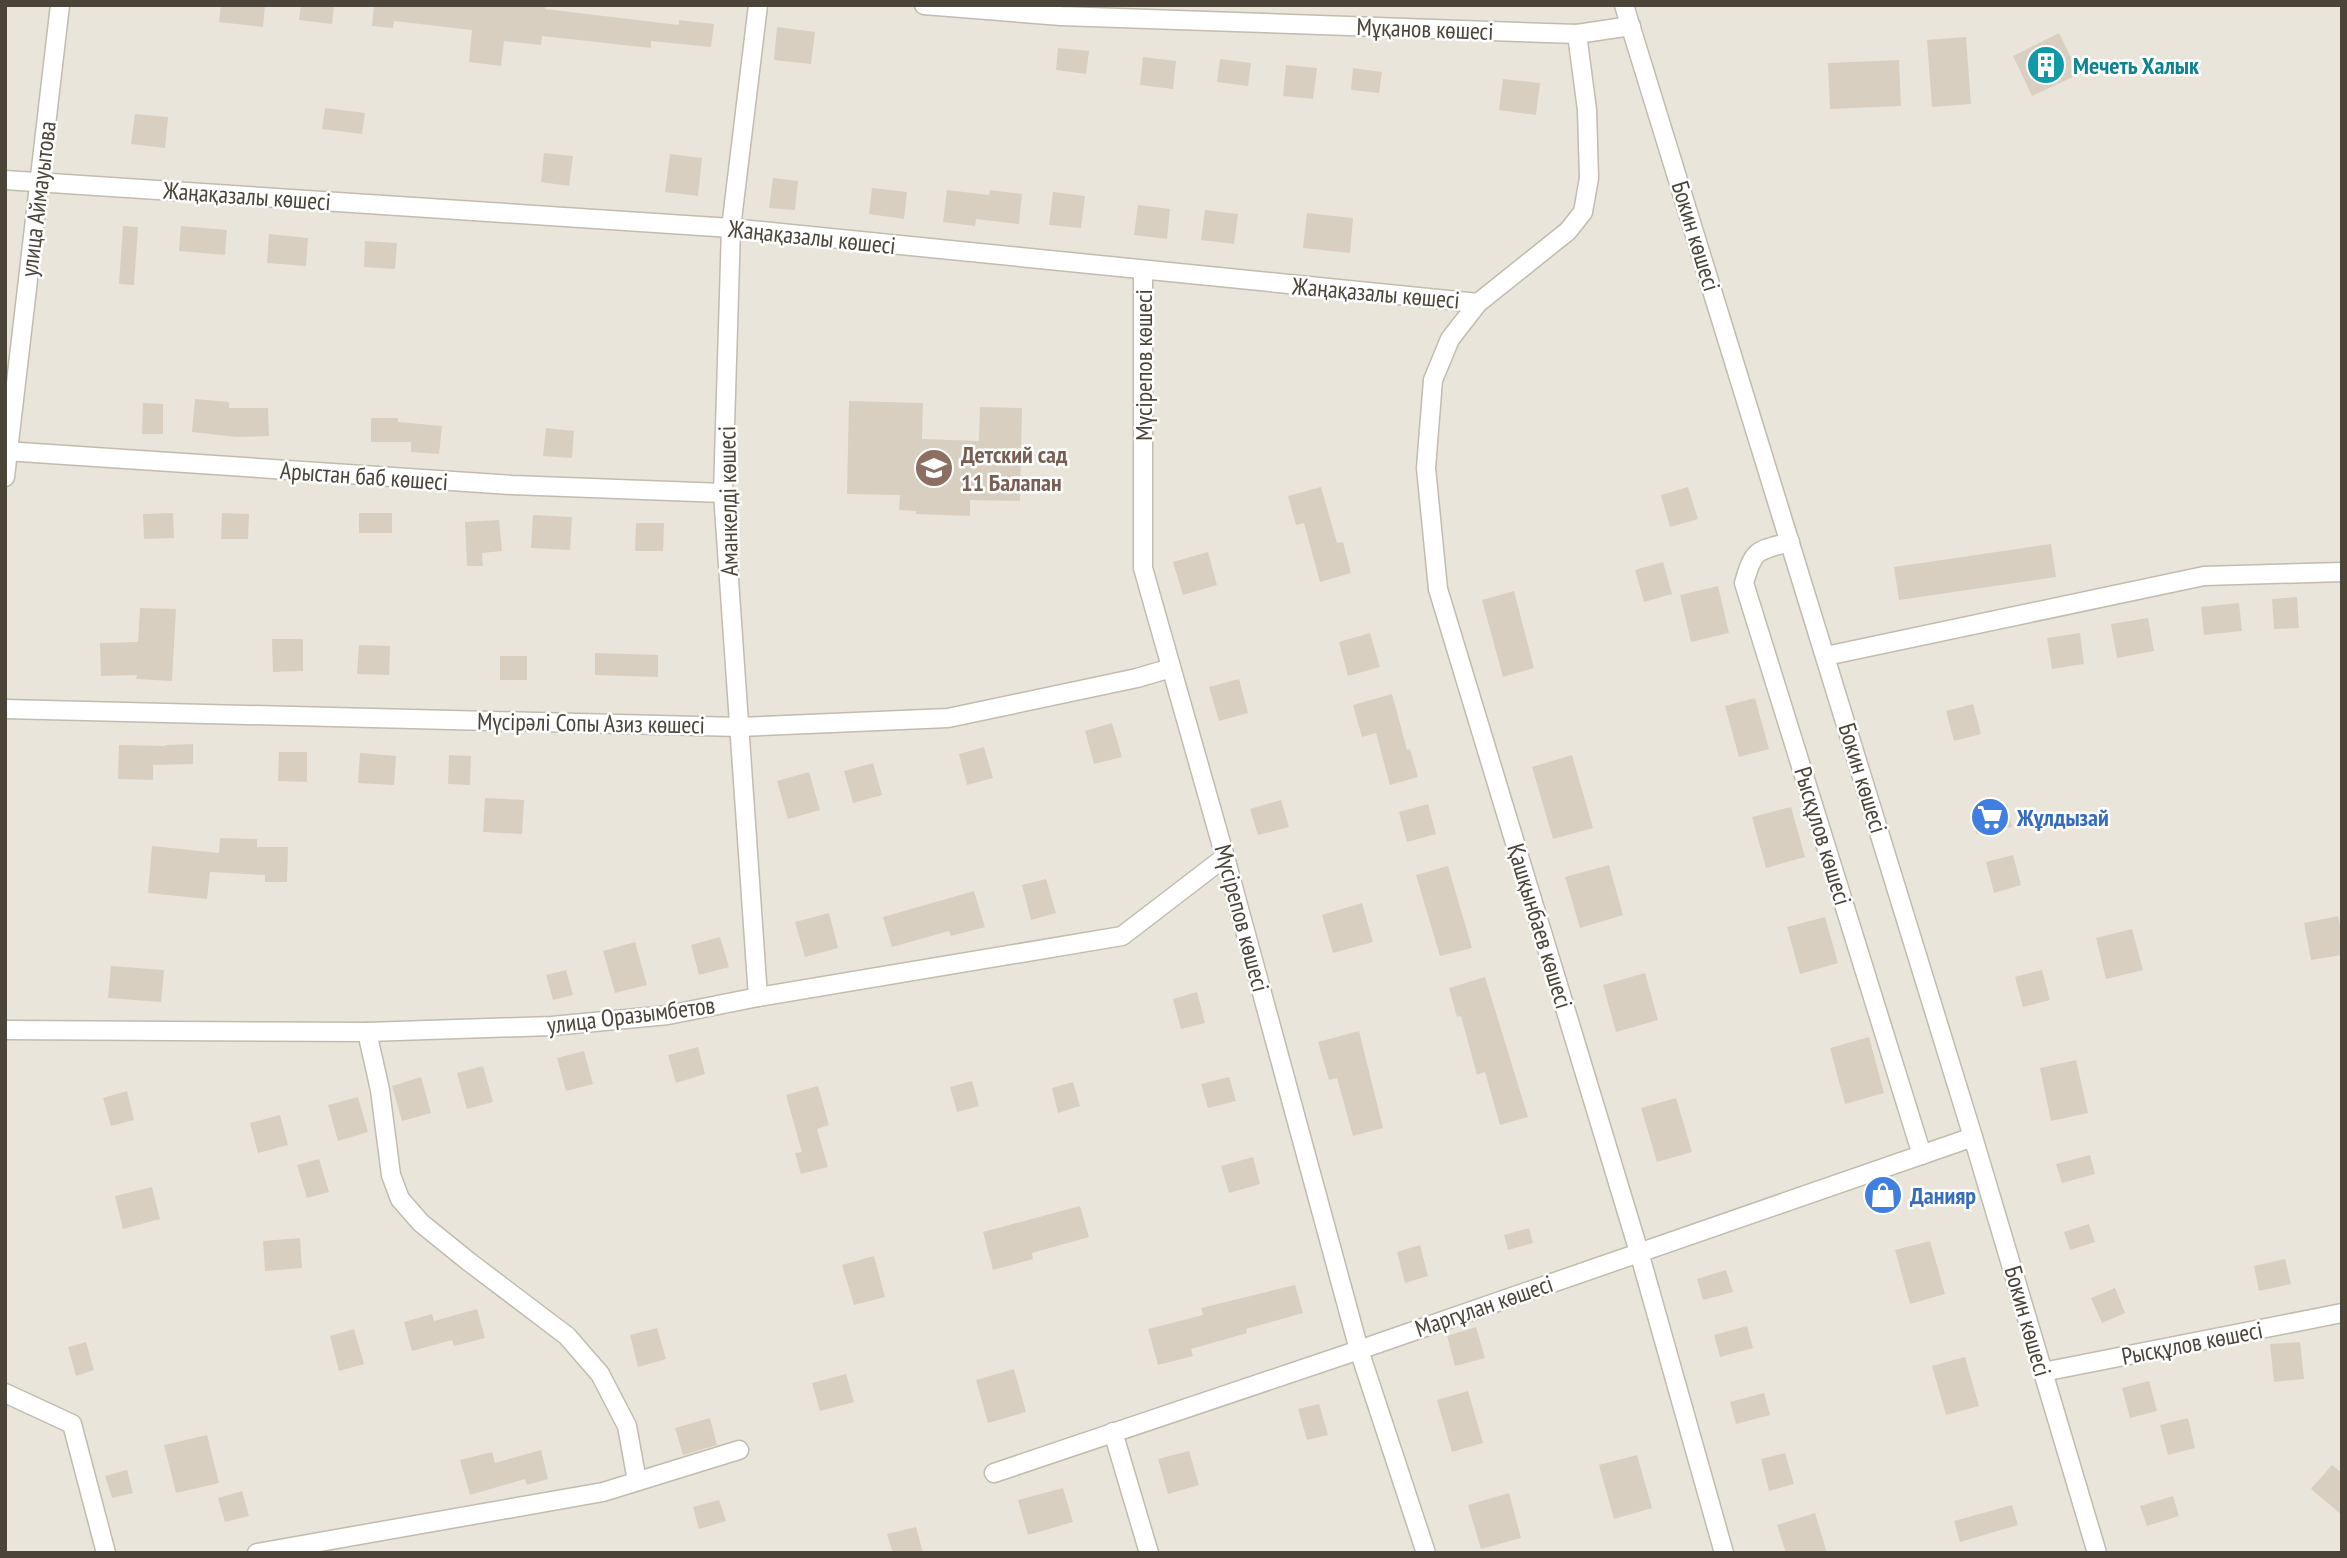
<svg xmlns="http://www.w3.org/2000/svg" width="2347" height="1558" font-family="'PT Sans Narrow',sans-serif">
	<rect width="100%" height="100%" fill="#f6f3ec"/>
	<!-- residential -->
	<rect fill="#eae5da" x="5" y="5" width="2337" height="1548"/>
	<!-- building -->
	<g fill="#d8cfc1">
		<polygon points="221,5 265,5 263,27 219,22"/>
		<polygon points="301,5 334,5 332,24 299,20"/>
		<polygon points="374,5 545,5 545,9 679,25 679,20 714,24 711,47 651,41 651,48 542,36 541,45 504,41 501,66 469,62 472,30 394,21 393,28 372,26"/>
		<polygon points="777,27 815,32 811,64 774,60"/>
		<polygon points="2059,33 2079,74 2032,96 2013,56"/>
		<polygon points="1966,37 1971,104 1932,107 1927,40"/>
		<polygon points="1058,48 1089,51 1086,74 1056,70"/>
		<polygon points="1143,57 1176,61 1173,89 1140,85"/>
		<polygon points="1220,59 1251,63 1248,86 1217,82"/>
		<polygon points="1899,60 1901,106 1830,109 1828,63"/>
		<polygon points="1286,65 1317,68 1313,99 1283,96"/>
		<polygon points="1353,68 1382,72 1379,93 1351,90"/>
		<polygon points="1503,79 1540,83 1536,115 1499,110"/>
		<polygon points="325,108 365,113 362,134 322,129"/>
		<polygon points="135,114 168,117 165,148 131,144"/>
		<polygon points="544,153 573,156 569,186 541,182"/>
		<polygon points="670,154 702,158 698,196 665,192"/>
		<polygon points="773,178 798,181 795,210 769,208"/>
		<polygon points="872,188 907,192 904,219 869,214"/>
		<polygon points="947,190 989,195 990,190 1022,194 1019,224 976,219 975,226 943,222"/>
		<polygon points="1053,192 1085,196 1081,228 1049,225"/>
		<polygon points="1138,205 1170,209 1167,239 1134,235"/>
		<polygon points="1205,210 1238,214 1234,244 1201,240"/>
		<polygon points="1307,213 1353,218 1350,253 1303,248"/>
		<polygon points="123,226 138,227 134,285 119,284"/>
		<polygon points="181,226 227,230 225,255 179,251"/>
		<polygon points="269,234 308,238 306,266 267,263"/>
		<polygon points="365,241 397,243 395,269 364,267"/>
		<polygon points="195,399 229,402 229,408 268,408 269,436 236,437 192,432"/>
		<polygon points="849,401 923,403 922,439 979,441 980,407 1022,408 1020,501 970,500 970,516 916,514 916,511 899,510 900,495 847,494"/>
		<polygon points="143,403 163,404 163,434 142,434"/>
		<polygon points="371,418 398,418 398,422 442,426 439,454 411,452 411,442 371,442"/>
		<polygon points="546,428 574,431 572,458 543,456"/>
		<polygon points="1321,487 1337,543 1343,542 1351,573 1320,582 1304,523 1296,525 1288,496"/>
		<polygon points="1688,487 1698,519 1670,527 1661,495"/>
		<polygon points="173,513 174,538 144,539 143,514"/>
		<polygon points="222,513 249,514 248,539 221,539"/>
		<rect x="359" y="513" width="33" height="20"/>
		<polygon points="533,515 572,517 570,550 531,548"/>
		<polygon points="499,520 502,551 482,553 483,566 467,566 465,522"/>
		<polygon points="636,523 664,523 663,551 635,551"/>
		<polygon points="2051,544 2056,577 1899,600 1894,567"/>
		<polygon points="1208,552 1217,585 1183,595 1173,562"/>
		<polygon points="1663,562 1672,594 1644,602 1635,570"/>
		<polygon points="1718,586 1729,633 1691,642 1680,595"/>
		<polygon points="1514,591 1534,668 1503,677 1482,600"/>
		<polygon points="2297,597 2299,628 2274,629 2272,599"/>
		<polygon points="2239,603 2242,631 2204,635 2201,607"/>
		<polygon points="140,608 176,609 172,681 136,679 137,675 101,676 100,643 138,642"/>
		<polygon points="2148,618 2154,651 2117,658 2111,624"/>
		<polygon points="1370,633 1380,667 1348,676 1339,642"/>
		<polygon points="2080,633 2084,664 2052,669 2047,638"/>
		<polygon points="272,639 303,639 303,671 273,672"/>
		<polygon points="359,645 390,646 389,675 357,674"/>
		<polygon points="595,653 658,655 658,677 595,675"/>
		<rect x="500" y="656" width="27" height="24"/>
		<polygon points="1239,679 1248,713 1219,721 1209,687"/>
		<polygon points="1392,694 1407,750 1410,749 1418,777 1390,785 1376,733 1362,737 1353,705"/>
		<polygon points="1755,698 1769,749 1739,757 1725,706"/>
		<polygon points="1973,704 1981,734 1954,741 1946,711"/>
		<polygon points="1112,723 1122,757 1094,764 1085,731"/>
		<polygon points="193,744 193,764 153,765 153,780 118,779 119,745 166,746 166,745"/>
		<polygon points="984,747 993,778 967,785 959,754"/>
		<polygon points="279,752 307,752 307,782 278,781"/>
		<polygon points="360,753 396,756 394,785 358,783"/>
		<polygon points="449,755 471,756 470,785 448,784"/>
		<polygon points="1572,755 1593,828 1553,839 1532,767"/>
		<polygon points="873,763 882,795 853,803 844,771"/>
		<polygon points="809,772 820,810 788,819 777,781"/>
		<polygon points="485,798 524,800 522,834 483,832"/>
		<polygon points="1281,800 1289,827 1258,835 1250,809"/>
		<polygon points="1428,804 1436,834 1407,842 1399,812"/>
		<polygon points="2007,804 2012,827 1976,834 1971,812"/>
		<polygon points="1791,807 1805,857 1766,868 1752,817"/>
		<polygon points="220,838 257,839 257,847 288,847 287,882 265,882 265,875 210,872 207,899 148,893 152,846 219,853"/>
		<polygon points="2013,855 2021,885 1994,893 1986,862"/>
		<polygon points="1609,865 1623,915 1580,928 1565,877"/>
		<polygon points="1448,866 1472,948 1440,956 1416,875"/>
		<polygon points="1046,879 1056,913 1031,920 1022,885"/>
		<polygon points="974,891 985,927 951,936 949,931 892,947 883,917"/>
		<polygon points="1362,903 1373,942 1333,953 1322,915"/>
		<polygon points="829,913 838,948 805,957 795,922"/>
		<polygon points="2338,916 2342,934 2342,955 2311,960 2304,923"/>
		<polygon points="1825,917 1838,963 1800,974 1787,927"/>
		<polygon points="2132,929 2143,970 2106,979 2096,938"/>
		<polygon points="720,937 729,967 699,975 691,945"/>
		<polygon points="635,942 647,985 615,993 603,951"/>
		<polygon points="111,966 164,970 161,1002 108,998"/>
		<polygon points="566,970 573,995 553,1000 546,975"/>
		<polygon points="2042,970 2050,1000 2023,1007 2015,977"/>
		<polygon points="1645,973 1658,1020 1616,1032 1603,985"/>
		<polygon points="1485,977 1528,1117 1500,1125 1485,1072 1477,1075 1461,1016 1457,1017 1449,988"/>
		<polygon points="1197,992 1205,1023 1181,1029 1173,999"/>
		<polygon points="1359,1031 1383,1128 1353,1136 1337,1078 1329,1080 1318,1042"/>
		<polygon points="1869,1037 1884,1093 1845,1104 1830,1048"/>
		<polygon points="698,1047 705,1074 676,1083 668,1055"/>
		<polygon points="584,1051 593,1084 566,1091 557,1058"/>
		<polygon points="2076,1060 2088,1113 2051,1121 2040,1068"/>
		<polygon points="483,1066 493,1102 467,1109 457,1073"/>
		<polygon points="421,1077 431,1113 402,1121 392,1086"/>
		<polygon points="1229,1077 1236,1101 1208,1108 1201,1084"/>
		<polygon points="972,1081 979,1106 957,1112 950,1087"/>
		<polygon points="1073,1082 1080,1106 1058,1113 1052,1088"/>
		<polygon points="818,1086 829,1125 817,1129 828,1167 801,1174 795,1153 802,1152 786,1095"/>
		<polygon points="127,1091 134,1120 111,1126 103,1098"/>
		<polygon points="358,1097 368,1132 338,1141 328,1105"/>
		<polygon points="1676,1098 1692,1152 1657,1162 1641,1108"/>
		<polygon points="280,1115 288,1145 258,1153 250,1123"/>
		<polygon points="2090,1155 2095,1174 2062,1183 2056,1164"/>
		<polygon points="1253,1157 1260,1184 1229,1193 1221,1166"/>
		<polygon points="319,1159 329,1192 307,1198 297,1165"/>
		<polygon points="152,1187 160,1219 123,1229 115,1196"/>
		<polygon points="1080,1206 1089,1237 1032,1253 1033,1259 993,1270 983,1232"/>
		<polygon points="2089,1224 2095,1242 2070,1250 2064,1232"/>
		<polygon points="1529,1228 1533,1243 1508,1250 1504,1235"/>
		<polygon points="300,1238 302,1268 265,1271 263,1241"/>
		<polygon points="1930,1241 1945,1294 1910,1304 1895,1250"/>
		<polygon points="1420,1245 1428,1276 1405,1283 1397,1252"/>
		<polygon points="874,1256 885,1297 854,1305 842,1265"/>
		<polygon points="2285,1259 2291,1284 2259,1291 2254,1266"/>
		<polygon points="1726,1270 1733,1292 1703,1300 1697,1279"/>
		<polygon points="1295,1285 1303,1313 1246,1329 1247,1333 1191,1349 1193,1356 1158,1365 1148,1329 1203,1315 1201,1308"/>
		<polygon points="2115,1288 2125,1313 2102,1323 2091,1298"/>
		<polygon points="477,1309 485,1338 454,1346 452,1340 412,1351 404,1322 432,1314 434,1321"/>
		<polygon points="1747,1326 1753,1348 1720,1357 1714,1335"/>
		<polygon points="1476,1327 1485,1358 1455,1366 1447,1336"/>
		<polygon points="657,1328 666,1359 638,1367 630,1335"/>
		<polygon points="354,1329 364,1364 339,1371 330,1336"/>
		<polygon points="86,1342 94,1370 76,1376 68,1347"/>
		<polygon points="2300,1342 2304,1379 2274,1382 2270,1344"/>
		<polygon points="1965,1357 1979,1406 1946,1415 1932,1366"/>
		<polygon points="1014,1369 1026,1412 988,1423 976,1380"/>
		<polygon points="846,1374 854,1402 820,1411 812,1383"/>
		<polygon points="2149,1381 2157,1411 2130,1418 2122,1388"/>
		<polygon points="1468,1391 1483,1443 1452,1452 1437,1400"/>
		<polygon points="1764,1393 1770,1415 1736,1424 1730,1402"/>
		<polygon points="1319,1404 1328,1435 1307,1440 1298,1409"/>
		<polygon points="710,1418 717,1445 683,1455 675,1428"/>
		<polygon points="2188,1418 2195,1448 2168,1455 2160,1425"/>
		<polygon points="207,1435 219,1483 176,1493 164,1445"/>
		<polygon points="541,1450 548,1479 527,1485 525,1479 470,1495 460,1460 492,1452 495,1463"/>
		<polygon points="1189,1451 1199,1485 1168,1494 1158,1459"/>
		<polygon points="1785,1453 1794,1484 1769,1491 1761,1459"/>
		<polygon points="1637,1455 1652,1508 1614,1519 1599,1465"/>
		<polygon points="2332,1465 2342,1473 2342,1515 2311,1489"/>
		<polygon points="127,1470 133,1493 112,1498 105,1476"/>
		<polygon points="1063,1488 1073,1522 1028,1535 1018,1500"/>
		<polygon points="242,1491 249,1516 225,1522 218,1498"/>
		<polygon points="1509,1493 1521,1538 1481,1549 1468,1505"/>
		<polygon points="2173,1496 2179,1516 2147,1526 2140,1506"/>
		<polygon points="719,1500 726,1521 699,1529 693,1507"/>
		<polygon points="2012,1505 2018,1525 1960,1542 1954,1521"/>
		<polygon points="1815,1513 1827,1553 1786,1553 1777,1525"/>
		<polygon points="916,1527 923,1553 893,1553 887,1534"/>
	</g>
	<g fill="none" stroke-linecap="round" stroke-linejoin="round">
		<defs>
			<g id="minor">
				<polyline points="924,5 1061,16 1577,34 1631,26"/>
				<polyline points="1624,5 1973,1137 2097,1553"/>
				<polyline points="5,180 731,228 1478,303 1568,231 1583,212 1589,178 1587,110 1577,34"/>
				<polyline points="1143,270 1143,568 1225,857 1359,1350 1426,1553"/>
				<polyline points="1478,303 1450,339 1433,380 1426,468 1438,589 1639,1252 1724,1553"/>
				<polyline points="5,451 512,485 723,493"/>
				<polyline points="5,477 60,5"/>
				<path d="M1790 542C1757 551 1754 548 1744 583L1922 1155"/>
				<polyline points="1826,656 2204,576 2342,572"/>
				<polyline points="5,709 739,727 948,718 1137,678 1171,668"/>
				<polyline points="758,997 723,493 731,228 758,5"/>
				<polyline points="5,1030 367,1032 552,1026 668,1015 758,997 1122,936 1225,857"/>
				<polyline points="367,1032 380,1090 391,1175 400,1199 421,1223 468,1261 567,1336 600,1374 627,1426 637,1481"/>
				<polyline points="2043,1372 2342,1313"/>
				<polyline points="5,1393 72,1424 106,1553"/>
				<polyline points="1113,1432 1149,1553"/>
				<polyline points="994,1473 1359,1350 1973,1137"/>
				<polyline points="257,1553 603,1492 739,1450"/>
			</g>
		</defs>
		<!-- minor casing -->
		<use href="#minor" stroke="#c2bbae" stroke-width="21"/>
		<!-- minor -->
		<use href="#minor" stroke="#fff" stroke-width="18"/>
	</g>
	<!-- icons -->
	<defs>
		<symbol id="building-disc" viewBox="-11 -11 22 22"><circle r="9.5" fill="#0f9aa8" stroke="#fff"/><path d="M-4-6H4V6H1V3H-1V6H-4ZM-2.5-4.3h1.7v1.8h-1.7ZM.8-4.3h1.7v1.8H.8ZM-2.5-1h1.7V.8h-1.7ZM.8-1h1.7V.8H.8Z" fill="#fff"/></symbol>
		<symbol id="school-disc" viewBox="-11 -11 22 22"><circle r="9.5" fill="#8d6e63" stroke="#fff"/><path d="M0-5L7-2L0 1L-7-2ZM-4 1L0 2.5L4 1V4Q0 6-4 4Z" fill="#fff"/></symbol>
		<symbol id="supermarket-disc" viewBox="-11 -11 22 22"><circle r="9.5" fill="#3f7fe0" stroke="#fff"/><path d="M-6-5.5h2.5l.6 2H6L4.5 2H-2.5L-4.4-4H-6ZM-1.5 3.2a1.3 1.3 0 1 0 .1 0ZM3 3.2a1.3 1.3 0 1 0 .1 0Z" fill="#fff"/></symbol>
		<symbol id="shop-disc" viewBox="-11 -11 22 22"><circle r="9.5" fill="#3f7fe0" stroke="#fff"/><path d="M-5-2.5h2.3a2.7 3.5 0 0 1 5.4 0H5L5.5 6h-11ZM-1.5-2.5h3a1.5 2.3 0 0 0-3 0Z" fill="#fff"/></symbol>
	</defs>
	<g fill-rule="evenodd">
		<use href="#building-disc" x="2024" y="43" width="44" height="44"/>
		<use href="#school-disc" x="912" y="446" width="44" height="44"/>
		<use href="#supermarket-disc" x="1968" y="795" width="44" height="44"/>
		<use href="#shop-disc" x="1861" y="1173" width="44" height="44"/>
	</g>
	<g text-anchor="middle" dominant-baseline="central" stroke-width="5" stroke-linejoin="round" paint-order="stroke">
		<!-- street labels -->
		<g font-size="24" fill="#4b4439" stroke="#fff">
			<text transform="translate(1425 29) rotate(2)">Мұқанов көшесі</text>
			<text transform="translate(247 196) rotate(4)">Жаңақазалы көшесі</text>
			<text transform="translate(38 199) rotate(-83)">улица Аймауытова</text>
			<text transform="translate(1696 236) rotate(73)">Бокин көшесі</text>
			<text transform="translate(812 237) rotate(6)">Жаңақазалы көшесі</text>
			<text transform="translate(1376 293) rotate(5)">Жаңақазалы көшесі</text>
			<text transform="translate(1143 365) rotate(-90)">Мүсірепов көшесі</text>
			<text transform="translate(364 476) rotate(4)">Арыстан баб көшесі</text>
			<text transform="translate(728 501) rotate(-91)">Аманкелді көшесі</text>
			<text transform="translate(591 723) rotate(1)">Мүсірәлі Сопы Азиз көшесі</text>
			<text transform="translate(1863 778) rotate(73)">Бокин көшесі</text>
			<text transform="translate(1823 836) rotate(73)">Рысқұлов көшесі</text>
			<text transform="translate(1242 918) rotate(75)">Мүсірепов көшесі</text>
			<text transform="translate(1540 926) rotate(73)">Қашқынбаев көшесі</text>
			<text transform="translate(631 1015) rotate(-7)">улица Оразымбетов</text>
			<text transform="translate(1484 1306) rotate(-19)">Маргұлан көшесі</text>
			<text transform="translate(2028 1321) rotate(74)">Бокин көшесі</text>
			<text transform="translate(2192 1343) rotate(-11)">Рысқұлов көшесі</text>
		</g>
		<!-- culture labels -->
		<g font-size="24" font-weight="bold" fill="#0d838f" stroke="#fff" text-anchor="start">
			<text x="2073" y="65">Мечеть Халык</text>
		</g>
		<!-- education labels -->
		<g font-size="24" font-weight="bold" fill="#785e54" stroke="#fff" text-anchor="start">
			<text x="961" y="454">Детский сад<tspan x="961" dy="28">11 Балапан</tspan></text>
		</g>
		<!-- shop labels -->
		<g font-size="24" font-weight="bold" fill="#366cbe" stroke="#fff" text-anchor="start">
			<text x="2017" y="817">Жұлдызай</text>
			<text x="1910" y="1195">Данияр</text>
		</g>
	</g>
	<!-- border -->
	<rect width="2347" height="1558" fill="none" stroke="#4b4439" stroke-width="14"/>
</svg>
